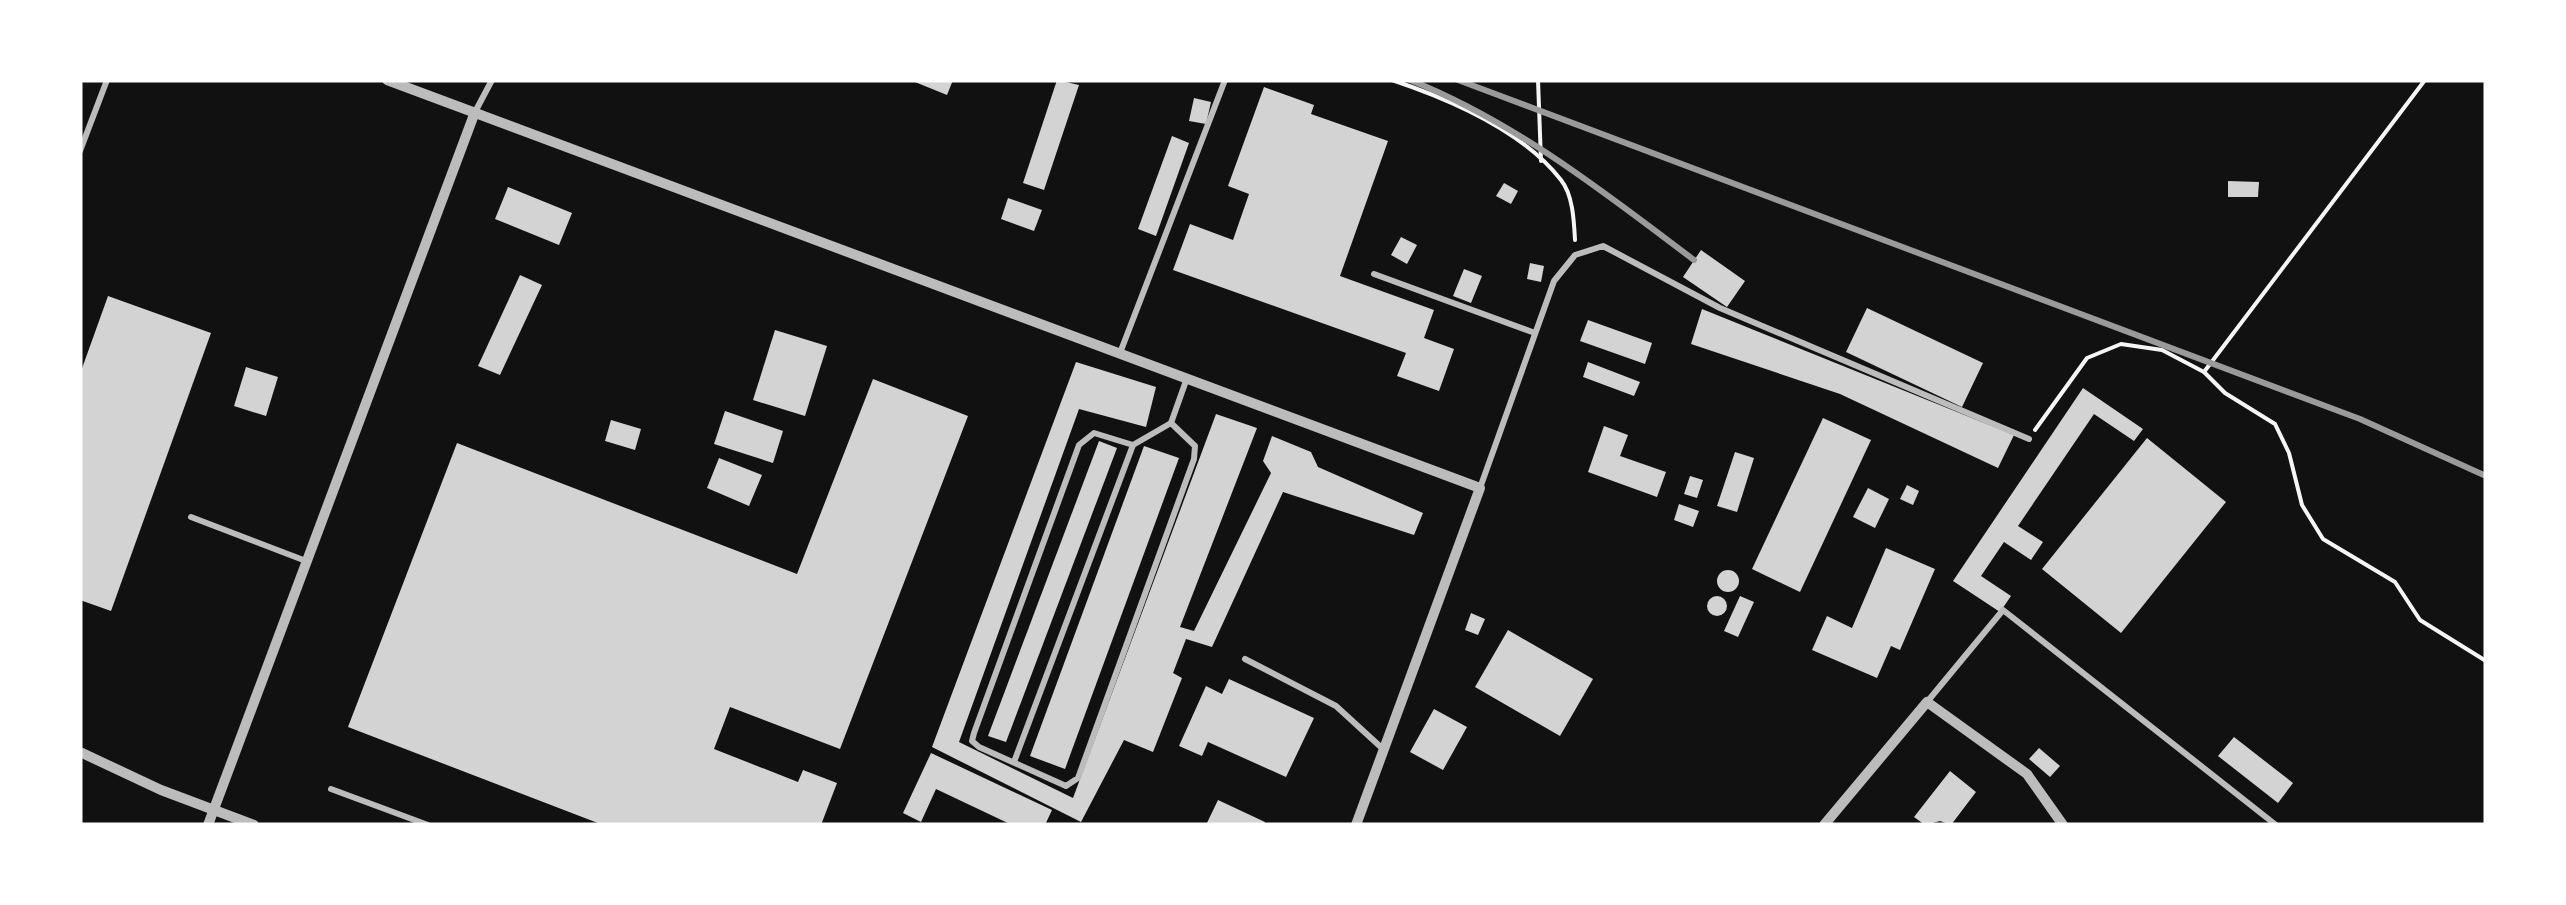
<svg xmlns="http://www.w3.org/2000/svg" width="2566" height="905" font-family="Lato,sans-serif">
	<rect width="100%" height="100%" fill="#111"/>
	<!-- building -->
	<g fill="#d3d3d3">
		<polygon points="910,80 953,80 947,95"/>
		<polygon points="1057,80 1079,85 1044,190 1023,183"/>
		<polygon points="1264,87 1314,105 1311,114 1388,141 1340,276 1434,310 1424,338 1454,349 1439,391 1397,376 1406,353 1173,270 1190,224 1233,240 1249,194 1228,186"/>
		<polygon points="1194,98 1211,102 1206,124 1189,121"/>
		<polygon points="1172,136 1189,143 1156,236 1138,229"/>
		<polygon points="2228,181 2259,182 2258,197 2228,197"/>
		<polygon points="1504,183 1518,191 1511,204 1496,196"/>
		<polygon points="508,187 572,213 559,245 495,219"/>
		<polygon points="1008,198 1042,210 1034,231 1001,219"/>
		<polygon points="1401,237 1417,245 1407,264 1391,255"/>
		<polygon points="1701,250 1745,281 1727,307 1683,277"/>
		<polygon points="1530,263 1544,266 1541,282 1527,279"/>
		<polygon points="1464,269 1482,276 1471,303 1453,296"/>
		<polygon points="520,275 542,285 500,375 478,366"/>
		<polygon points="108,296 211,333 111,611 80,600 80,374"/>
		<polygon points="1867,308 1983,363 1962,407 1846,352"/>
		<polygon points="1702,309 2014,435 1998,468 1840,394 1691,344"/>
		<polygon points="1588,320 1652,343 1645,364 1580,341"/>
		<polygon points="775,330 827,346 805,416 753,400"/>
		<polygon points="1076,362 1156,387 1146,427 1079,409 959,742 1073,798 1216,414 1257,428 1180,627 1194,631 1271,473 1263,461 1272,436 1311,452 1318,467 1423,513 1414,535 1283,492 1212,647 1186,639 1173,673 1182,678 1153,752 1124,740 1081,822 932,747"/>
		<polygon points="1588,362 1640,382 1634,396 1583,377"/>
		<polygon points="246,367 278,377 266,416 234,406"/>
		<polygon points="873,379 968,416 840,749 730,707 714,749 798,782 803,770 837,783 821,825 603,825 348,727 457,443 797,574"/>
		<polygon points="2083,388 2143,429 2134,441 2094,414 2018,526 2043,542 2031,560 2004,542 1981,576 2011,596 2000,612 1953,581"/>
		<polygon points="725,411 783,431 773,463 714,444"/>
		<polygon points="1823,418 1871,440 1800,592 1752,569"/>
		<polygon points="611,420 641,429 635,450 605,441"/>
		<polygon points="1604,426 1628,435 1620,456 1666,472 1657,497 1588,472"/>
		<polygon points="2147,438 2226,502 2121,633 2042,569"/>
		<polygon points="1099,441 1117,448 1006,742 988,736"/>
		<polygon points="1144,446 1179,458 1065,769 1030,756"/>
		<polygon points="1735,452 1754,458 1737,512 1717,506"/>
		<polygon points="719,458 762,475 749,506 707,488"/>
		<polygon points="1690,476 1703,480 1697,498 1684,494"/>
		<polygon points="1907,485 1919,491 1913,505 1900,499"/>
		<polygon points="1868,488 1889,499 1875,528 1853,517"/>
		<polygon points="1679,504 1699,511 1693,527 1674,520"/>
		<polygon points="1886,548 1935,569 1900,650 1891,646 1877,678 1812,650 1827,616 1852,628"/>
		<circle cx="1728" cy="581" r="11"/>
		<circle cx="1717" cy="606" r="10"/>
		<polygon points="1740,596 1754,602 1738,637 1724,631"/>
		<polygon points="1471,613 1485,619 1478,635 1465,630"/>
		<polygon points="1508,630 1593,679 1560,736 1475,687"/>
		<polygon points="1229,679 1314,718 1286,777 1208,742 1202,756 1179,746 1206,686 1222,694"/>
		<polygon points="1434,709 1467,727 1443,770 1410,752"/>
		<polygon points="2234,737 2293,783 2278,803 2218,756"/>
		<polygon points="2039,748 2060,766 2050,777 2029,759"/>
		<polygon points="931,753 1052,810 1045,825 1012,825 936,789 921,822 903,813"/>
		<polygon points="1950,771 1976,792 1951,825 1940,821 1925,825 1914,817"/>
		<polygon points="1218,800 1265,822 1264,825 1206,825"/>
	</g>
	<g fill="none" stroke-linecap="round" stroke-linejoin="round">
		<!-- path -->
		<g stroke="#f5f5f5" stroke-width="4">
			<path d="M1392 80C1449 99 1523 131 1561 180 1573 195 1574 221 1575 240"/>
			<polyline points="1538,80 1541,161"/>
			<polyline points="2204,372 2425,80"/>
			<polyline points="2035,430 2087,358 2121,344 2162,350 2204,372 2225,393 2275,424 2289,453 2302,505 2323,539 2395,582 2420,620 2486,661"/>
		</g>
		<!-- service -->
		<g stroke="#bcbcbc" stroke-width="6">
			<polyline points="475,112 492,80"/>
			<polyline points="80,151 107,80"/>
			<polyline points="1374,274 1535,333"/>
			<polyline points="1120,353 1225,80"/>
			<polygon points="1171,423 1195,446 1194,459 1078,778 1066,786 979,747 972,741 974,733 1079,445 1094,433 1133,445"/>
			<polyline points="1171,423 1187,378"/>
			<polyline points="1480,488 1554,281 1575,255 1603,246 1720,308 2029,439"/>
			<polyline points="191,517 306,561"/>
			<polyline points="1245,659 1336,706 1383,749"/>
			<polyline points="1927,702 2003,610 2276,825"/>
			<polyline points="1014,762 1133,445"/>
			<polyline points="331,789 428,825"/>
		</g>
		<!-- minor -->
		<g stroke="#bcbcbc" stroke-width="10">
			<polyline points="387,80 1480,488 1356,825"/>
			<polyline points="80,752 161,790 254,825"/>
			<polyline points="208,825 475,112"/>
			<polyline points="1824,825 1927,702 2027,774 2063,825"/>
		</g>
		<!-- rail -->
		<g stroke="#9a9a9a" stroke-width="6">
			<path d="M1410 80C1515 122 1604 192 1694 260"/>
			<polyline points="1458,80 2360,419 2486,476"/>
		</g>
	</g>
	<!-- border -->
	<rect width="2566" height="905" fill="none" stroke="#ffffff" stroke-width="165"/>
</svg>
